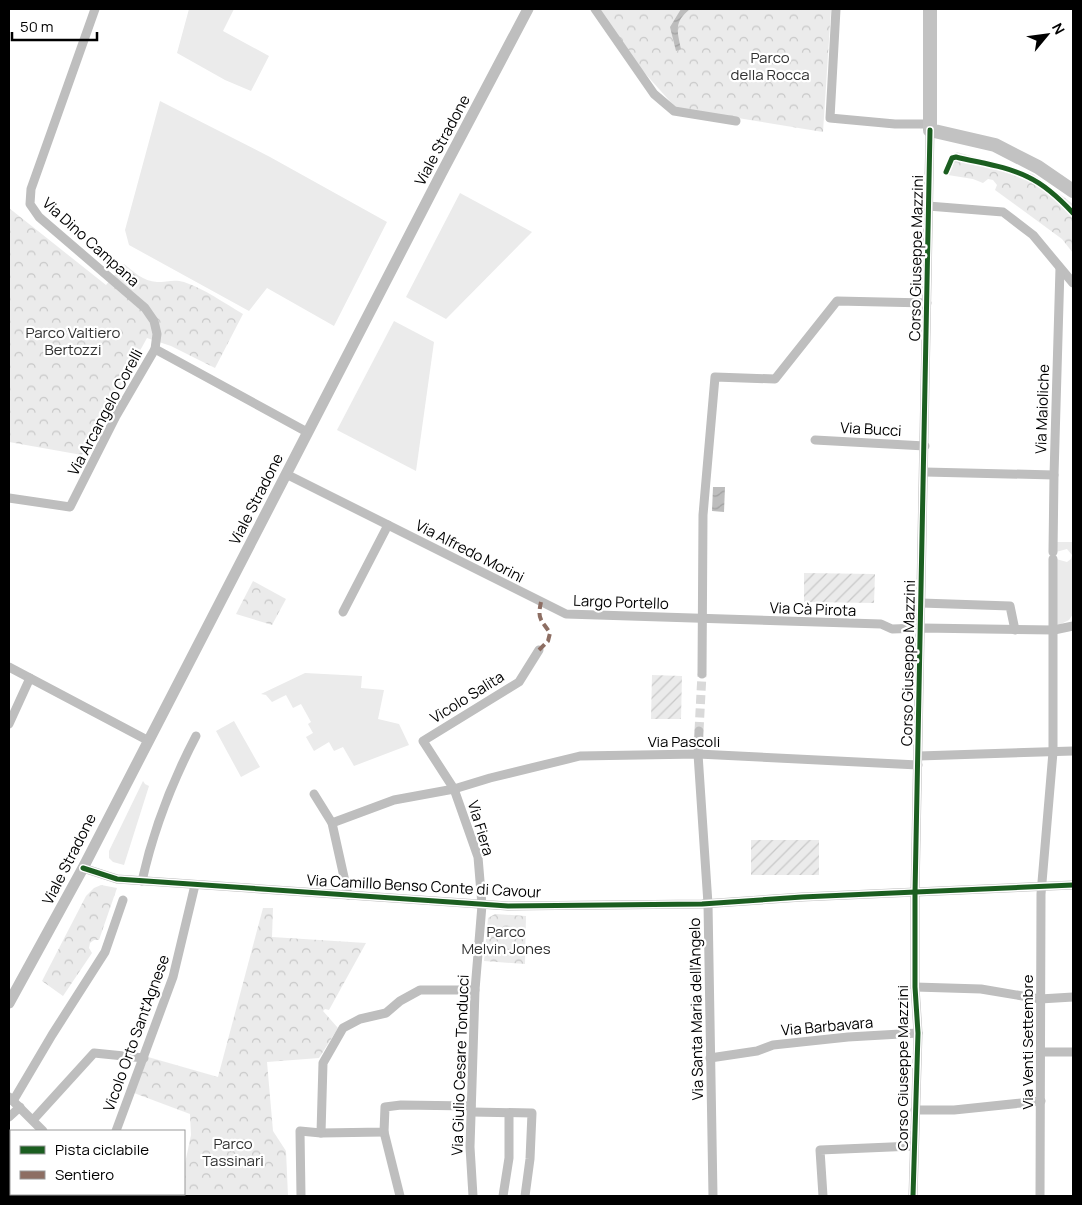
<svg xmlns="http://www.w3.org/2000/svg" width="1082" height="1205" font-family="Manrope,sans-serif">
	<defs>
		<pattern id="park-crowns" width="20" height="18" patternUnits="userSpaceOnUse" patternTransform="scale(1.25)"><rect width="20" height="18" fill="#ebebeb"/><path d="M2 6a3 3 0 1 1 6 0M12 15a3 3 0 1 1 6 0" fill="none" stroke="#c8c8c8"/></pattern>
		<pattern id="garden-furrows" width="10" height="10" patternUnits="userSpaceOnUse" patternTransform="scale(1.25)"><rect width="10" height="10" fill="#ebebeb"/><path d="M-1 1l2-2M0 10L10 0M9 11l2-2" fill="none" stroke="#c8c8c8"/></pattern>
		<pattern id="water-waves" width="16" height="10" patternUnits="userSpaceOnUse" patternTransform="scale(1.25)"><rect width="16" height="10" fill="#bdbdbd"/><path d="M0 5q4-4 8 0t8 0" fill="none" stroke="#a1a1a1"/></pattern>
	</defs>
	<rect width="100%" height="100%" fill="#fff"/>
	<!-- grass -->
	<g fill="#ebebeb">
		<polygon points="189,9 234,9 223,31 269,56 251,91 225,80 177,53"/>
		<polygon points="160,101 270,157 387,222 334,326 267,288 249,311 129,245 125,230"/>
		<polygon points="460,193 532,232 446,319 406,297"/>
		<polygon points="394,321 434,342 416,471 337,430"/>
		<polygon points="1056,542 1073,542 1073,614 1069,620 1057,626 1056,559 1067,562 1071,559 1072,555 1067,549 1056,552"/>
		<polygon points="305,673 362,676 361,688 384,690 378,719 399,724 409,745 354,766 343,747 334,751 329,742 314,751 306,737 313,733 308,724 311,722 301,704 293,708 286,695 272,702 266,695 261,694"/>
		<polygon points="234,721 260,767 241,777 216,731"/>
		<polygon points="143,781 145,784 149,786 124,865 113,862 109,858 109,851"/>
	</g>
	<!-- park -->
	<g fill="url(#park-crowns)">
		<polygon points="599,9 831,9 823,132 676,108 642,70"/>
		<polygon points="957,152 1033,174 1073,204 1073,253 1062,239 995,190 997,185 993,180 988,179 983,183 973,179 948,175 949,158"/>
		<path d="M9 208 106 285 124 264C134 272 143 281 157 282 167 282 174 279 184 282 205 289 224 303 243 314L215 368 171 346 147 338 82 455 9 442Z"/>
		<polygon points="253,581 286,599 272,625 236,614"/>
		<polygon points="101,885 117,888 99,940 94,940 90,943 89,948 92,953 63,996 42,981 86,896 94,888"/>
		<polygon points="263,908 273,908 272,937 366,943 329,1010 325,1009 323,1011 338,1028 319,1058 267,1062 273,1131 286,1151 288,1196 178,1196 178,1194 184,1194 184,1168 191,1135 190,1114 134,1093 148,1057 218,1077"/>
		<polygon points="495,914 526,916 525,964 484,961 488,918"/>
	</g>
	<!-- garden -->
	<g fill="url(#garden-furrows)">
		<polygon points="804,573 875,574 874,603 804,602"/>
		<polygon points="652,675 682,676 681,719 651,719"/>
		<rect x="751" y="840" width="68" height="35"/>
	</g>
	<!-- water -->
	<g fill="url(#water-waves)">
		<path d="M681 9H690C674 22 677 30 681 49L676 51 670 27Z"/>
		<polygon points="713,487 725,487 724,512 712,511"/>
	</g>
	<g fill="none" stroke-linecap="round" stroke-linejoin="round">
		<!-- minor-tunnel -->
		<polyline stroke="#d9d9d9" stroke-width="9" stroke-dasharray="9 4.5" stroke-linecap="butt" points="699,731 702,674"/>
		<!-- minor -->
		<g stroke="#bebebe" stroke-width="9">
			<polyline points="595,9 654,94 674,111 736,121"/>
			<polyline points="836,9 830,118 895,124 930,124"/>
			<polyline points="928,206 1003,212 1033,235 1073,283"/>
			<polyline points="155,349 307,432"/>
			<polyline points="815,440 925,446"/>
			<polyline points="925,472 1054,475"/>
			<polyline points="286,474 566,614 881,624 892,629 922,628 1054,630 1073,626"/>
			<polyline points="9,498 70,507 116,416 155,349 157,334 154,321 145,308 39,217 30,204 31,189 95,9"/>
			<polyline points="1053,552 1054,475 1060,268"/>
			<polyline points="921,603 1010,606 1015,630"/>
			<polyline points="343,612 388,525"/>
			<polyline points="9,667 147,740"/>
			<polyline points="702,674 703,515 715,377 775,379 837,301 927,303"/>
			<polyline points="9,724 30,678"/>
			<polyline points="699,731 698,754 708,904 713,1196"/>
			<polyline points="919,756 1073,751"/>
			<polyline points="314,794 332,823 348,895"/>
			<polyline points="332,823 394,800 454,789 490,778 580,756 698,754 918,765"/>
			<polyline points="83,868 117,879 508,906 702,904 802,897 1073,885"/>
			<path d="M142 881C153 831 172 782 196 736"/>
			<polyline points="915,987 981,989 1040,999 1073,997"/>
			<polyline points="1040,1052 1073,1052"/>
			<polyline points="710,1058 757,1051 773,1045 848,1037 918,1033"/>
			<polyline points="9,1097 43,1131"/>
			<polyline points="13,1101 52,1035 105,952 123,900"/>
			<polyline points="915,1110 954,1110 1041,1101"/>
			<polyline points="472,1112 532,1113 530,1159 525,1196"/>
			<polyline points="9,1117 20,1107"/>
			<polyline points="33,1120 94,1053 144,1058"/>
			<polyline points="116,1131 173,977 195,885"/>
			<polyline points="384,1132 400,1196"/>
			<polyline points="321,1133 384,1132 385,1107 401,1105 471,1106"/>
			<polyline points="99,1194 101,1196"/>
			<polyline points="66,1196 70,1194"/>
			<polyline points="301,1196 300,1131 321,1133 323,1063 343,1028 360,1019 386,1013 400,1001 420,990 475,990"/>
			<polyline points="473,1196 470,1147 475,990 482,905 478,857 454,789 423,741 519,682 539,650"/>
			<polyline points="503,1196 509,1158 509,1113"/>
			<polyline points="823,1196 820,1150 914,1146"/>
			<polyline points="913,1196 918,1033 915,987 915,893 930,130"/>
			<polyline points="1040,1196 1041,894 1053,752 1053,559"/>
		</g>
		<!-- tertiary -->
		<polyline stroke="#bebebe" stroke-width="11" points="9,1003 83,868 441,174 528,9"/>
		<!-- secondary -->
		<polyline stroke="#c2c2c2" stroke-width="14" points="930,9 930,130 995,145 1038,167 1073,191"/>
		<!-- quiet -->
		<path stroke="#8d6e63" stroke-width="4" stroke-dasharray="8 4" stroke-linecap="butt" d="M539 650 548 641 550 633C541 619 537 620 541 602"/>
		<defs>
			<g id="cycleway">
				<path d="M946 172 952 158 956 157C980 163 1006 166 1028 177 1045 185 1060 199 1073 213"/>
				<polyline points="83,868 117,879 508,906 702,904 802,897 1073,885"/>
				<polyline points="913,1196 918,1033 915,987 915,893 930,130"/>
			</g>
		</defs>
		<!-- cycleway casing -->
		<use href="#cycleway" stroke="#fff" stroke-width="8"/>
		<!-- cycleway -->
		<use href="#cycleway" stroke="#1b5e20" stroke-width="5"/>
	</g>
	<g text-anchor="middle" dominant-baseline="central" stroke-width="4.5" stroke-linejoin="round" paint-order="stroke">
		<!-- park labels -->
		<g font-size="15" fill="#313131" stroke="#fff">
			<text x="770" y="57">Parco<tspan x="770" dy="17">della Rocca</tspan></text>
			<text x="73" y="332">Parco Valtiero<tspan x="73" dy="17">Bertozzi</tspan></text>
			<text x="506" y="931">Parco<tspan x="506" dy="17">Melvin Jones</tspan></text>
			<text x="233" y="1143">Parco<tspan x="233" dy="17">Tassinari</tspan></text>
		</g>
		<!-- street labels -->
		<g font-size="15" fill="#000" stroke="#fff">
			<text transform="translate(442 140) rotate(-62)">Viale Stradone</text>
			<text transform="translate(91 242) rotate(42)">Via Dino Campana</text>
			<text transform="translate(916 258) rotate(-89)">Corso Giuseppe Mazzini</text>
			<text transform="translate(1042 409) rotate(-88)">Via Maioliche</text>
			<text transform="translate(105 412) rotate(-62)">Via Arcangelo Corelli</text>
			<text transform="translate(871 429) rotate(3)">Via Bucci</text>
			<text transform="translate(256 499) rotate(-63)">Viale Stradone</text>
			<text transform="translate(470 551) rotate(27)">Via Alfredo Morini</text>
			<text transform="translate(621 602) rotate(2)">Largo Portello</text>
			<text transform="translate(813 609) rotate(2)">Via Cà Pirota</text>
			<text transform="translate(908 663) rotate(-89)">Corso Giuseppe Mazzini</text>
			<text transform="translate(467 697) rotate(-32)">Vicolo Salita</text>
			<text x="684" y="741">Via Pascoli</text>
			<text transform="translate(481 828) rotate(73)">Via Fiera</text>
			<text transform="translate(69 859) rotate(-63)">Viale Stradone</text>
			<text transform="translate(424 886) rotate(3)">Via Camillo Benso Conte di Cavour</text>
			<text transform="translate(696 1009) rotate(-91)">Via Santa Maria dell'Angelo</text>
			<text transform="translate(827 1026) rotate(-5)">Via Barbavara</text>
			<text transform="translate(136 1033) rotate(-70)">Vicolo Orto Sant'Agnese</text>
			<text transform="translate(1027 1042) rotate(-90)">Via Venti Settembre</text>
			<text transform="translate(460 1065) rotate(-88)">Via Giulio Cesare Tonducci</text>
			<text transform="translate(902 1068) rotate(-90)">Corso Giuseppe Mazzini</text>
		</g>
	</g>
	<!-- border -->
	<rect width="1082" height="1205" fill="none" stroke="#000000" stroke-width="20"/>
	<!-- legend -->
	<rect x="10" y="1130" width="175" height="65" fill="#ffffff" stroke="#999999"/>
	<rect x="20" y="1146" width="25" height="8" fill="#1b5e20" stroke="#999999"/>
	<text x="55" y="1155" font-size="15" fill="#000000">Pista ciclabile</text>
	<rect x="20" y="1171" width="25" height="8" fill="#8d6e63" stroke="#999999"/>
	<text x="55" y="1180" font-size="15" fill="#000000">Sentiero</text>
	<!-- north arrow -->
	<g transform="translate(1047 35) rotate(61)" stroke="#ffffff" stroke-width="4" paint-order="stroke">
	<path d="M0-4L9 19L0 12L-9 19Z" fill="#000000"/>
	<text y="-8" font-size="14" font-weight="bold" text-anchor="middle" fill="#000000">N</text>
	</g>
	<!-- scale -->
	<path d="M12 32v8h85v-8" fill="none" stroke="#000000" stroke-width="2.5"/>
	<text x="20" y="32" font-size="15" fill="#000000" stroke="#ffffff" stroke-width="4" paint-order="stroke">50 m</text>
</svg>
